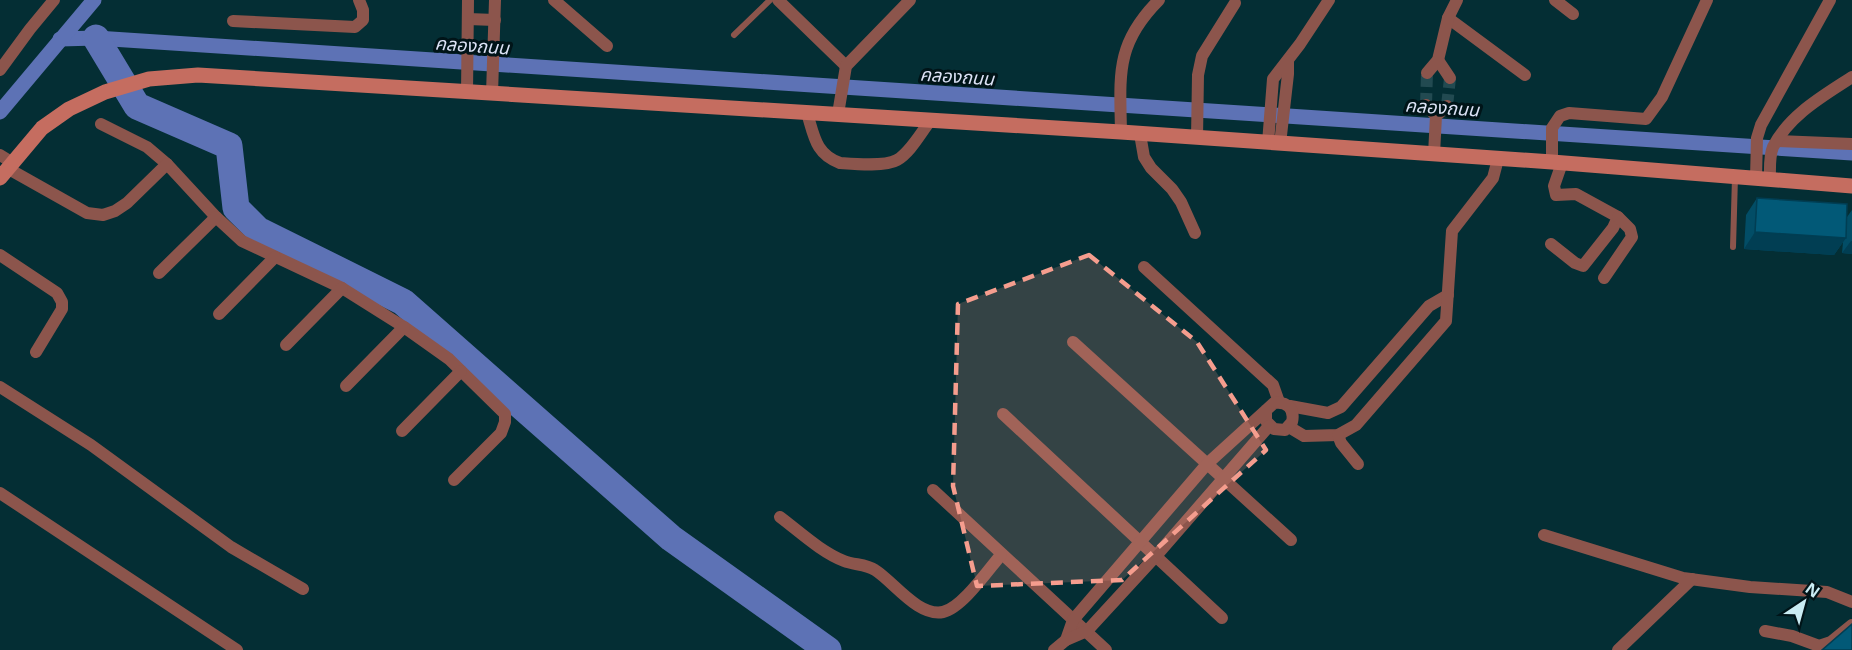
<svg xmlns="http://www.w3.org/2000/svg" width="1852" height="650" font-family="'Noto Sans','Noto Sans Thai',sans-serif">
	<rect width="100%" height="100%" fill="#042e34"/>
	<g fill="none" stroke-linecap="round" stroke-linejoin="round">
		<!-- canal -->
		<g stroke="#5d72b5" stroke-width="15">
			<polyline points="60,39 96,38 1852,153"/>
			<polyline points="0,112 94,0"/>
		</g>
		<!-- river -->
		<polyline stroke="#5d72b5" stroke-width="27" points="96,38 137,106 229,146 236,208 258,230 403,302 671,538 828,650"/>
		<!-- street-tunnel -->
		<g stroke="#224a51" stroke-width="12" stroke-dasharray="12 6" stroke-linecap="butt">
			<polyline points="1426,105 1427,73"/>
			<polyline points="1447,106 1450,78"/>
		</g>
		<!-- lane -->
		<g stroke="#8c554c" stroke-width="6">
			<polyline points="734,35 770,0"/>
			<polyline points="1733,247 1735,177"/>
		</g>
		<!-- street -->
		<g stroke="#8c554c" stroke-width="12">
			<polyline points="554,0 607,46"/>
			<polyline points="778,0 846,66"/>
			<polyline points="1555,0 1573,14"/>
			<polyline points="1448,18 1525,75"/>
			<polyline points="468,19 495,20"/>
			<polyline points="233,21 355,27 363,20 363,10 359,0"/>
			<polyline points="1438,60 1450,78"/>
			<polyline points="0,70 30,29 54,0"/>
			<polyline points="1427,73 1438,60 1448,18 1457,0"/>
			<polyline points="467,93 468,0"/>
			<polyline points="492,94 495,0"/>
			<polyline points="1426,105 1436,116 1434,154"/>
			<path d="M807 113C814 135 815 154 840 163 854 164 885 167 897 160 911 152 921 132 931 120"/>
			<polyline points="838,114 846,66 910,0"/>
			<polyline points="1436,116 1447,106"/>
			<polyline points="101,124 147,147 167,164 216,217 242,241 342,288 404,327 449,359 505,414 505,422 501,433 454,480"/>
			<path d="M1121 132C1120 75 1115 44 1159 0"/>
			<polyline points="1140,134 1144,157 1151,168 1172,189 1181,202 1195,233"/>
			<polyline points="1197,138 1198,75 1202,56 1235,3"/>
			<polyline points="1778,141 1852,144"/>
			<polyline points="1268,143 1273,79 1300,44 1329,0"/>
			<polyline points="1280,144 1288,74 1288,60"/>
			<polyline points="0,155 13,163"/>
			<polyline points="1552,162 1552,128 1560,116 1569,113 1646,119 1662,97 1707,0"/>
			<polyline points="7,168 87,213 103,215 115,211 127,203 167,164"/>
			<polyline points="1756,178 1757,138 1761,125 1830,0"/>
			<path d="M1770 180C1770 170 1769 156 1773 147 1789 115 1823 96 1852 77"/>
			<polyline points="1551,244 1575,263 1583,266 1613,228 1618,217 1576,194 1556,195 1554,186 1562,163"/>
			<polyline points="0,255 57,293 62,302 62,309 36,352"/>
			<polyline points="1144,267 1273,385 1279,402"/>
			<polyline points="159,273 216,217"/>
			<polyline points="1604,278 1632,237 1630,229 1618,217"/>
			<polyline points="219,314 275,257"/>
			<polyline points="1073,342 1291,540"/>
			<polyline points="286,345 342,288"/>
			<polyline points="346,386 404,327"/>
			<polyline points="0,387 91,445 231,547 303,589"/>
			<polyline points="1290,406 1328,413 1341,407 1429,306 1448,295"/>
			<polyline points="1003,414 1222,618"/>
			<polyline points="1289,427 1304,436 1338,435 1356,425 1446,321 1452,231 1493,178 1498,159"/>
			<polyline points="402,431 461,371"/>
			<polyline points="1338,435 1341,443 1358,464"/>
			<polyline points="933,490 1106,650"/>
			<polyline points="0,493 237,650"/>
			<path d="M780 517C800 532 821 552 844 561 854 565 866 564 875 570 894 582 918 617 943 612 962 608 988 570 1001 555"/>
			<polyline points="1544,535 1683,578 1750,587 1827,592 1852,602"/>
			<polyline points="1765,631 1792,636 1819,646 1831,642 1852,625"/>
			<path d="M1066 640 1073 620 1207 464 1274 403C1287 401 1295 409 1292 422L1285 430 1274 429 1266 421V410"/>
			<polyline points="1054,650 1066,640 1087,631 1156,556 1269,426"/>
			<polyline points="1618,650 1692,579"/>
		</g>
		<!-- secondary -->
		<polyline stroke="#c56d60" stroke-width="15" points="0,178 42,128 69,109 105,92 149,79 198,75 1121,132 1552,162 1852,186"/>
	</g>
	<!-- wall -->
	<polygon fill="#024d66" points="1757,198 1847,217 1852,210 1852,254 1842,253 1843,242 1834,255 1744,249 1746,215"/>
	<!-- shaded-wall -->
	<g fill="#013e53">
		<polygon points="1755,232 1846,238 1834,255 1744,249"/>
		<polygon points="1851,241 1852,241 1852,254 1842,253"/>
	</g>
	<!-- building -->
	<g fill="#025977" stroke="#013e53" stroke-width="1.5">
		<polygon points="1757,198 1847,204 1846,238 1755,232"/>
		<polygon points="1852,624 1852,650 1822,650"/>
	</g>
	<!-- marked area -->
	<path fill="#f59d8e" fill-opacity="0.2" stroke="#f59d8e" stroke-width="4.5" stroke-dasharray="12 8" stroke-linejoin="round" d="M1089 255 1197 342 1266 450 1122 580 977 586 953 486 958 304Z"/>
	<g text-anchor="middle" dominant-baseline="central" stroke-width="6" stroke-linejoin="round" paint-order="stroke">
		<!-- water labels -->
		<g font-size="18" font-style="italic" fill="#dce3f6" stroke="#001418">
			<text transform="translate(472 45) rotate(4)">คลองถนน</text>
			<text transform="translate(957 76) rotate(4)">คลองถนน</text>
			<text transform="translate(1442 107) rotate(4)">คลองถนน</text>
		</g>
	</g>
	<!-- north arrow -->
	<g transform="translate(1804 602) rotate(36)" stroke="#001418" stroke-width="4.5" paint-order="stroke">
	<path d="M0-4.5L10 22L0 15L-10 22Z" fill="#c9ecf3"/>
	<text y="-9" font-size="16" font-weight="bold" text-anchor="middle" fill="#c9ecf3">N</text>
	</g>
</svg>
